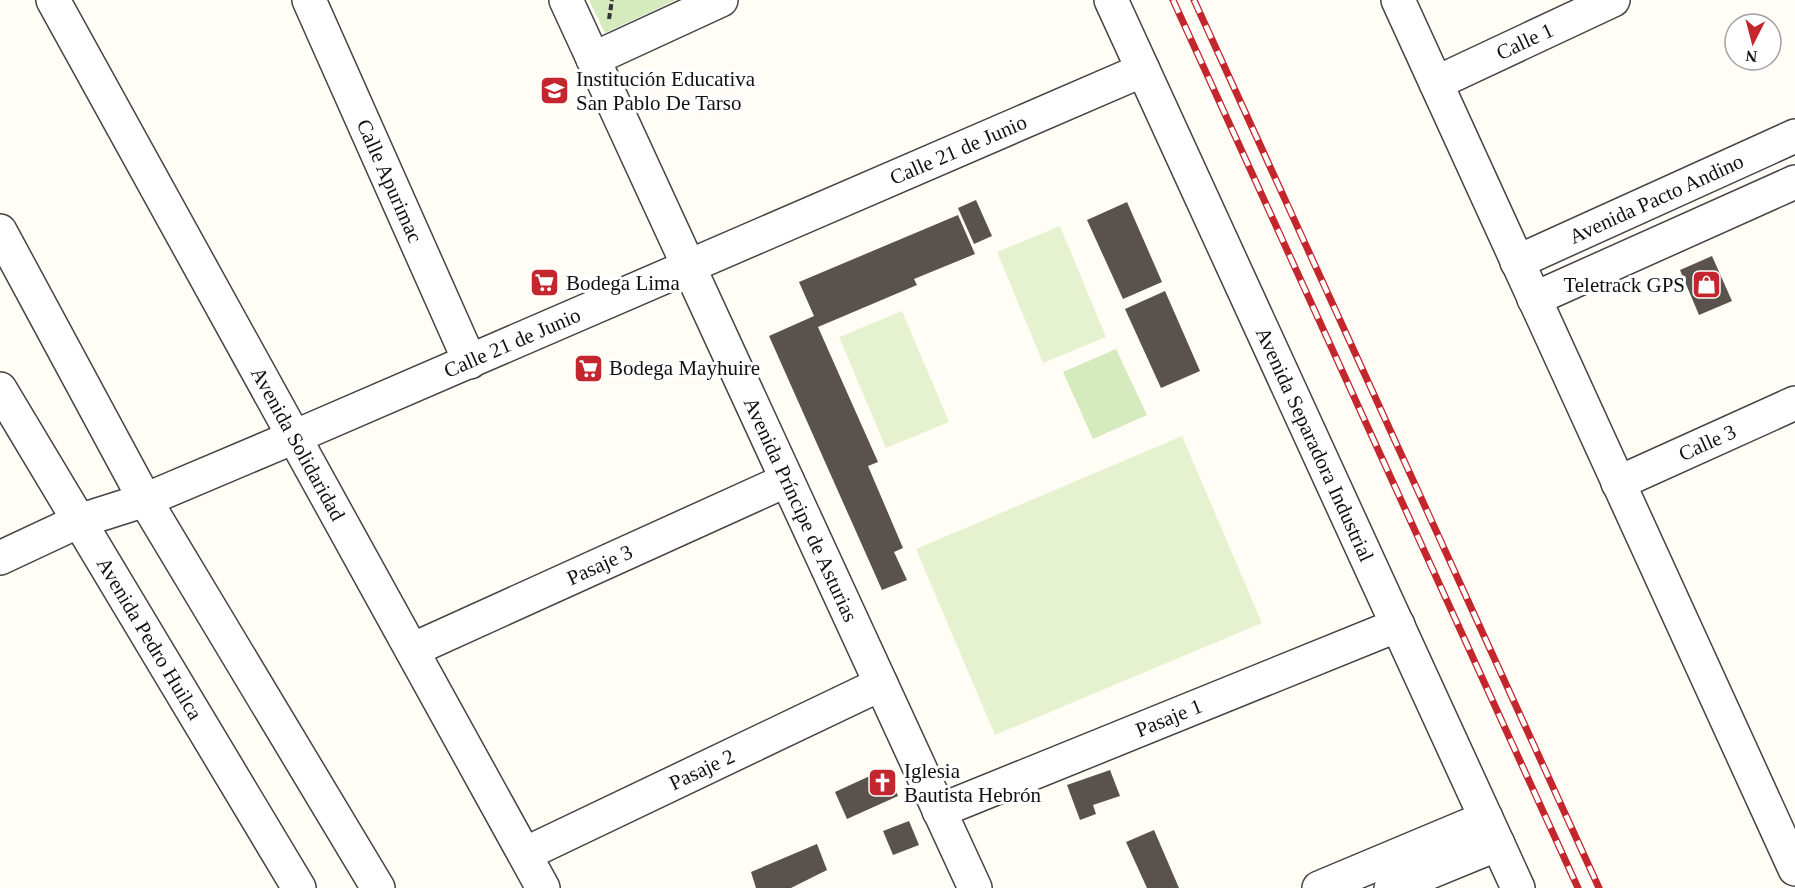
<svg xmlns="http://www.w3.org/2000/svg" width="1795" height="888" font-family="'Times New Roman',serif">
	<rect width="100%" height="100%" fill="#fffdf5"/>
	<!-- green -->
	<g fill="#d5ebbd">
		<polygon points="589,0 676,0 605,33"/>
		<polygon points="1116,349 1147,415 1093,439 1063,372"/>
	</g>
	<!-- pitch -->
	<g fill="#e6f2cf">
		<polygon points="1060,226 1106,337 1043,363 997,252"/>
		<polygon points="902,311 949,422 886,448 839,337"/>
		<polygon points="1182,436 1262,623 995,735 916,549"/>
	</g>
	<!-- building -->
	<g fill="#5a524d">
		<polygon points="976,200 992,236 974,244 958,208"/>
		<polygon points="1127,202 1162,282 1123,299 1087,220"/>
		<polygon points="958,215 975,254 914,279 917,285 818,327 878,462 868,466 903,548 894,552 907,580 882,590 769,336 814,316 799,282"/>
		<polygon points="1712,256 1732,301 1699,315 1680,270"/>
		<polygon points="1165,291 1200,371 1161,388 1125,309"/>
		<polygon points="885,769 898,796 847,819 835,792"/>
		<polygon points="1110,770 1120,796 1093,805 1096,814 1080,820 1067,785"/>
		<polygon points="909,821 919,845 893,855 883,831"/>
		<polygon points="1154,830 1179,888 1147,888 1126,842"/>
		<polygon points="817,844 827,870 791,888 756,888 751,872"/>
	</g>
	<g fill="none" stroke-linecap="round" stroke-linejoin="round">
		<defs>
			<g id="minor">
				<path id="s1" d="M53 0 543 888"/>
				<path id="s2" d="M309 0 470 362"/>
				<path id="s3" d="M566 0 975 888"/>
				<path id="s4" d="M1111 0 1518 888"/>
				<polyline points="1398,0 1795,869"/>
				<polyline points="593,59 721,0"/>
				<path id="s5" d="M1436 83 1613 0"/>
				<polyline points="0,231 145,500 378,888"/>
				<path id="s6" d="M1517 262 1795 136"/>
				<polyline points="1534,299 1795,182"/>
				<path id="s7" d="M0 389 299 888"/>
				<path id="s8" d="M1618 483 1795 403"/>
				<path id="s9" d="M0 558 79 521 145 500 294 437 1143 70"/>
				<path id="s10" d="M412 650 787 480"/>
				<path id="s11" d="M939 811 1398 625"/>
				<path id="s12" d="M525 854 881 684"/>
				<polyline points="1319,888 1486,818"/>
				<polyline points="1391,888 1498,844"/>
			</g>
		</defs>
		<!-- minor casing -->
		<use href="#minor" stroke="#444" stroke-width="36"/>
		<!-- path -->
		<polyline stroke="#333" stroke-width="4" stroke-dasharray="6 3" stroke-linecap="butt" points="609,19 612,0"/>
		<!-- minor -->
		<use href="#minor" stroke="#fff" stroke-width="33"/>
		<defs>
			<g id="rail">
				<polyline points="1173,0 1578,888"/>
				<polyline points="1194,0 1599,888"/>
			</g>
		</defs>
		<!-- rail casing -->
		<use href="#rail" stroke="#c4262e" stroke-width="7"/>
		<!-- rail -->
		<use href="#rail" stroke="#fff" stroke-width="4.5" stroke-dasharray="14" stroke-linecap="butt"/>
	</g>
	<!-- icons -->
	<defs>
		<symbol id="school-square" viewBox="-11 -11 22 22"><rect x="-9" y="-9" width="18" height="18" rx="4" fill="#c4262e" stroke="#fff"/><path d="M0-5L7-2L0 1L-7-2ZM-4 1L0 2.5L4 1V4Q0 6-4 4Z" fill="#fff"/></symbol>
		<symbol id="supermarket-square" viewBox="-11 -11 22 22"><rect x="-9" y="-9" width="18" height="18" rx="4" fill="#c4262e" stroke="#fff"/><path d="M-6-5.5h2.5l.6 2H6L4.5 2H-2.5L-4.4-4H-6ZM-1.5 3.2a1.3 1.3 0 1 0 .1 0ZM3 3.2a1.3 1.3 0 1 0 .1 0Z" fill="#fff"/></symbol>
		<symbol id="shop-square" viewBox="-11 -11 22 22"><rect x="-9" y="-9" width="18" height="18" rx="4" fill="#c4262e" stroke="#fff"/><path d="M-5-2.5h2.3a2.7 3.5 0 0 1 5.4 0H5L5.5 6h-11ZM-1.5-2.5h3a1.5 2.3 0 0 0-3 0Z" fill="#fff"/></symbol>
		<symbol id="church-square" viewBox="-11 -11 22 22"><rect x="-9" y="-9" width="18" height="18" rx="4" fill="#c4262e" stroke="#fff"/><path d="M-1.2-6h2.4v3.5h3.3v2.4h-3.3V6h-2.4V-.1h-3.3v-2.4h3.3Z" fill="#fff"/></symbol>
	</defs>
	<g fill-rule="evenodd">
		<use href="#school-square" x="538" y="74" width="33" height="33"/>
		<use href="#supermarket-square" x="528" y="266" width="33" height="33"/>
		<use href="#shop-square" x="1690" y="268" width="33" height="33"/>
		<use href="#supermarket-square" x="572" y="352" width="33" height="33"/>
		<use href="#church-square" x="866" y="766" width="33" height="33"/>
	</g>
	<g text-anchor="middle" dominant-baseline="central" stroke-width="6" stroke-linejoin="round" paint-order="stroke">
		<!-- street labels -->
		<g font-size="21" fill="#111" stroke="#fff">
			<text stroke="none"><textPath href="#s5" startOffset="98">Calle 1</textPath></text>
			<text stroke="none"><textPath href="#s9" startOffset="1042">Calle 21 de Junio</textPath></text>
			<text stroke="none"><textPath href="#s2" startOffset="198">Calle Apurimac</textPath></text>
			<text stroke="none"><textPath href="#s6" startOffset="153">Avenida Pacto Andino</textPath></text>
			<text stroke="none"><textPath href="#s9" startOffset="556">Calle 21 de Junio</textPath></text>
			<text stroke="none"><textPath href="#s8" startOffset="98">Calle 3</textPath></text>
			<text stroke="none"><textPath href="#s1" startOffset="507">Avenida Solidaridad</textPath></text>
			<text stroke="none"><textPath href="#s4" startOffset="489">Avenida Separadora Industrial</textPath></text>
			<text stroke="none"><textPath href="#s3" startOffset="561">Avenida Príncipe de Asturias</textPath></text>
			<text stroke="none"><textPath href="#s10" startOffset="206">Pasaje 3</textPath></text>
			<text stroke="none"><textPath href="#s7" startOffset="291">Avenida Pedro Huilca</textPath></text>
			<text stroke="none"><textPath href="#s11" startOffset="248">Pasaje 1</textPath></text>
			<text stroke="none"><textPath href="#s12" startOffset="196">Pasaje 2</textPath></text>
		</g>
		<!-- poi labels -->
		<g font-size="21" fill="#111" stroke="#fff" text-anchor="start">
			<text x="576" y="79">Institución Educativa<tspan x="576" dy="24">San Pablo De Tarso</tspan></text>
			<text x="566" y="283">Bodega Lima</text>
			<text x="1685" y="285" text-anchor="end">Teletrack GPS</text>
			<text x="609" y="368">Bodega Mayhuire</text>
			<text x="904" y="771">Iglesia<tspan x="904" dy="24">Bautista Hebrón</tspan></text>
		</g>
	</g>
	<!-- north arrow -->
	<g transform="translate(1753 42) rotate(186)"><circle r="28" fill="#ffffff" stroke="#a0a0a0" stroke-width="1.5"/>
	<path d="M0-4.5L10 22L0 15L-10 22Z" fill="#c4262e"/>
	<text y="-9" font-size="16" font-weight="bold" text-anchor="middle" fill="#111111">N</text>
	</g>
</svg>
